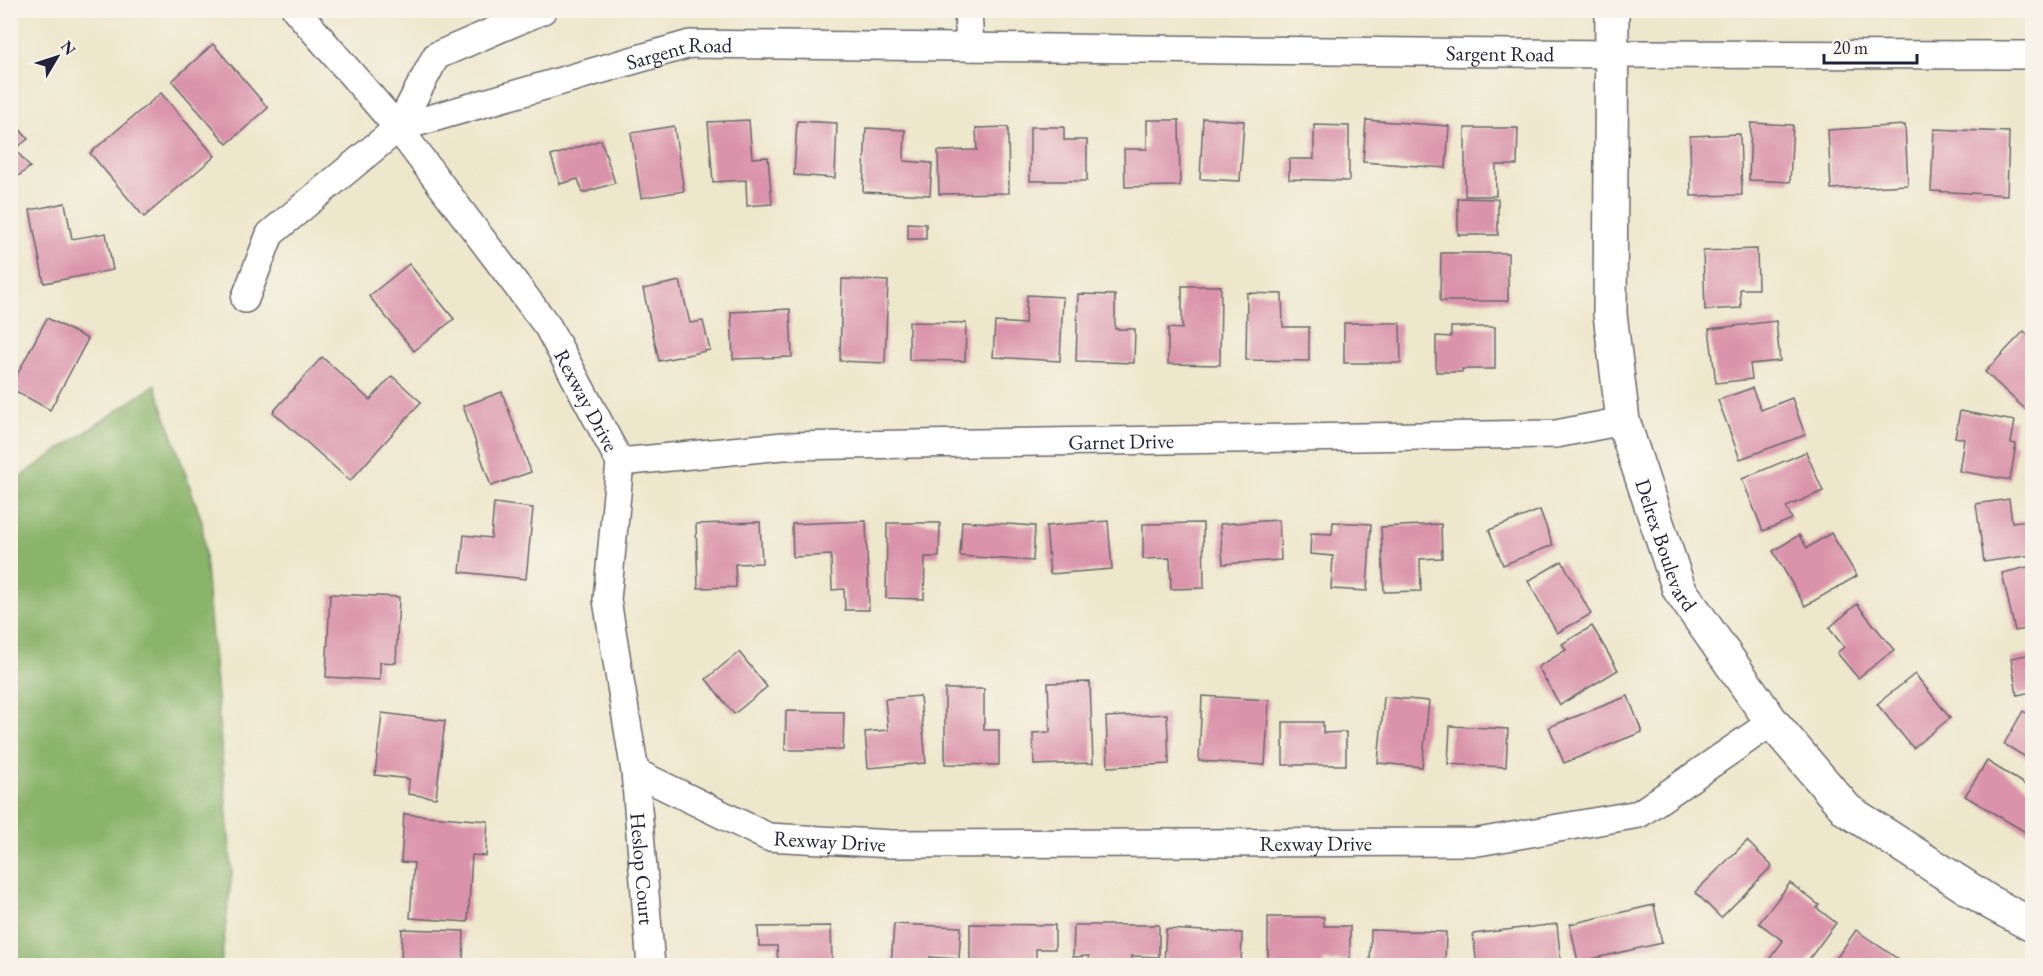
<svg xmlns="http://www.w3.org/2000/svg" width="2043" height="976" font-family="'EB Garamond',serif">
	<rect width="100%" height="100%" fill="#f7f3e8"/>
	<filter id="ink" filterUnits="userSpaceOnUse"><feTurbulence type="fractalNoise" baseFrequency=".0167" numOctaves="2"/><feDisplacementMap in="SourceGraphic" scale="12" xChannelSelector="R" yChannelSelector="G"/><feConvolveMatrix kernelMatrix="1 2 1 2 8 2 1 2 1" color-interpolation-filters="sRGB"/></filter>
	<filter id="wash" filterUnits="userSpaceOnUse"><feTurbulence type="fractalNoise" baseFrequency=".008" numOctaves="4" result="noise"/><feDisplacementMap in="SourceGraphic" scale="24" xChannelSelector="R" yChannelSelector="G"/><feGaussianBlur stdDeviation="1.35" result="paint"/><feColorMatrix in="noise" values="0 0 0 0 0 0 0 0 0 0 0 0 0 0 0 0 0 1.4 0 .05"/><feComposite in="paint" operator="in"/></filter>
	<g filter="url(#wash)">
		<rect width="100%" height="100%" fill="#ede7cb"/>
		<!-- forest -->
		<polygon fill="#8ab46b" stroke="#566b53" stroke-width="1.5" points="155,385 202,522 232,873 221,965 11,965 11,483"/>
		<g id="blocks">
			<!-- building -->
			<g fill="#da93aa">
				<polygon points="213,44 268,108 227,144 172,81"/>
				<polygon points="161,93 215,156 144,217 90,153"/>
				<polygon points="10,118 28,139 15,149 30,167 10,182"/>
				<polygon points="1203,118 1244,121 1240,181 1200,179"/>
				<polygon points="749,120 752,158 768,157 772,204 747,206 746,180 713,182 708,122"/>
				<polygon points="1147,120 1179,120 1180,186 1125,187 1124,149 1147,149"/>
				<polygon points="1366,120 1449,126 1446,168 1363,162"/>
				<polygon points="797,121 837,123 835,178 794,175"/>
				<polygon points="1751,123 1793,125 1790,182 1749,180"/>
				<polygon points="1314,125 1349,126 1349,181 1289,179 1289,159 1314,159"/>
				<polygon points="1905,125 1908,185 1831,189 1828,130"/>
				<polygon points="674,126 684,191 641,198 631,133"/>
				<polygon points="1008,127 1009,193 939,194 938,151 977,150 976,128"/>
				<polygon points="1030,127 1064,127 1064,140 1087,140 1087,181 1030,181"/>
				<polygon points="866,128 905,130 904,161 932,163 930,195 863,192"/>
				<polygon points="1465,128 1518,128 1517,165 1496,165 1496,196 1465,196"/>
				<polygon points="1934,129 2009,132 2007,195 1931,191"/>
				<polygon points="1740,134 1742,195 1691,196 1690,136"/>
				<polygon points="601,140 615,183 583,193 578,179 560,184 551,156"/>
				<polygon points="1458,198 1498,199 1498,235 1458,235"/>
				<polygon points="65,203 72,239 106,233 113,270 44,283 30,210"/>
				<polygon points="908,223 926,224 926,239 908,239"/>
				<polygon points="1757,249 1758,289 1740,289 1741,308 1705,310 1703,251"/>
				<polygon points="1441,253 1508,253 1508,301 1440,301"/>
				<polygon points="409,264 454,319 414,351 369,296"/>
				<polygon points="842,279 888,281 885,363 840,361"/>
				<polygon points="680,281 690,323 703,321 710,350 659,361 643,289"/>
				<polygon points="1182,286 1221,286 1220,365 1168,364 1168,328 1182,329"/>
				<polygon points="1247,293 1282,294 1283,327 1309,327 1309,361 1246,360"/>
				<polygon points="1078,294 1115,295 1115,329 1135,329 1134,363 1076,361"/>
				<polygon points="1027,295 1063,297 1060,361 993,357 995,322 1025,324"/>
				<polygon points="790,309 792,357 733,359 731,312"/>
				<polygon points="47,318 88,339 50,410 10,388"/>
				<polygon points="1776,321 1780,361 1750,364 1752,379 1716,383 1709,329"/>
				<polygon points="909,322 966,323 965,361 909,360"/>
				<polygon points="1344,323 1400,323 1401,363 1344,363"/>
				<polygon points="1451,327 1495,327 1495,369 1462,369 1462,372 1436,372 1436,336 1451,337"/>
				<polygon points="2024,331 2032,340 2032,401 2025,409 1985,372"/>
				<polygon points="322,357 370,400 392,376 421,402 350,481 273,412"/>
				<polygon points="1752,388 1761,410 1792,398 1805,435 1740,459 1718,400"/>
				<polygon points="502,392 531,472 491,486 463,406"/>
				<polygon points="1960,411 2015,421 2011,443 2016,444 2010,480 1959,471 1964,439 1955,437"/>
				<polygon points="1806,452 1823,491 1786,507 1792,519 1763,531 1742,479"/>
				<polygon points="2009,499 2012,522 2029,520 2032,555 1984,562 1976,504"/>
				<polygon points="494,503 533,508 526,579 460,572 464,535 491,538"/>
				<polygon points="1540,510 1553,545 1503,565 1489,530"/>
				<polygon points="1279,520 1281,560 1223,564 1220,524"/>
				<polygon points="866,521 869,610 845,610 844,589 832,590 831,555 793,557 792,524"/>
				<polygon points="962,521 1035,526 1033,561 960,556"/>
				<polygon points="1108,521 1112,569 1050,574 1046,526"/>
				<polygon points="760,522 762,563 735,564 736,587 698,588 696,524"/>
				<polygon points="1333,522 1371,524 1367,591 1331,589 1333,556 1310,554 1311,533 1332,534"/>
				<polygon points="887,523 940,523 939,557 925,557 924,599 886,598"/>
				<polygon points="1203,523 1204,588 1171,589 1170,558 1143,559 1143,524"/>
				<polygon points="1441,524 1442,558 1420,559 1421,591 1384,592 1381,527"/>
				<polygon points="1831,533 1857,576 1805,606 1773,551 1799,535 1807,548"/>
				<polygon points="1562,561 1591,614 1557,633 1528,581"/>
				<polygon points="2032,566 2032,628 2015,631 2002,573"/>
				<polygon points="330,594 399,597 396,663 380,662 380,680 326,677"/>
				<polygon points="1857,604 1894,650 1858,678 1837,653 1844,647 1829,628"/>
				<polygon points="1592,626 1618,670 1560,705 1538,667 1566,650 1562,644"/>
				<polygon points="739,652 767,687 734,714 706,679"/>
				<polygon points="2032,654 2032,692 2017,695 2011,658"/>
				<polygon points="1915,674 1950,718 1913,748 1877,704"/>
				<polygon points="1090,682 1093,763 1034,765 1033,733 1050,732 1048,683"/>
				<polygon points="945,689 984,689 984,730 999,730 999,765 945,764"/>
				<polygon points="920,696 926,763 868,768 865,732 888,730 885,699"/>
				<polygon points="1202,696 1269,700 1265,765 1199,761"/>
				<polygon points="1628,696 1642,732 1564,763 1549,727"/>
				<polygon points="1384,697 1429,701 1422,767 1378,763"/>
				<polygon points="786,711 844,712 843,750 785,750"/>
				<polygon points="2023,711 2032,717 2032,761 2004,744"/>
				<polygon points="382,713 445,721 436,798 408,794 409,779 375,775"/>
				<polygon points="1167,714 1169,764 1108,767 1106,717"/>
				<polygon points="1283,722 1323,722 1323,733 1346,732 1346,765 1283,765"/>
				<polygon points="1450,726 1508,729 1506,767 1448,764"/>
				<polygon points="1987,761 2032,789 2032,836 1965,796"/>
				<polygon points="404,814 488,821 486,856 472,855 468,922 410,918 414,863 401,862"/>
				<polygon points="1747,841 1772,866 1721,918 1695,892"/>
				<polygon points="1790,883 1819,905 1817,908 1836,923 1804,966 1764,966 1783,941 1759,923"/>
				<polygon points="1654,905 1662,943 1578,962 1570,924"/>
				<polygon points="1268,917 1324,917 1324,926 1350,926 1350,961 1323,961 1324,966 1268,966"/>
				<polygon points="894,924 961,927 959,959 930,957 930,966 891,966"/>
				<polygon points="970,924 1055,925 1055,949 1036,949 1036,962 970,961"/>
				<polygon points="1557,924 1561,964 1477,966 1473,934"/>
				<polygon points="1074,925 1159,925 1159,957 1132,956 1132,966 1089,966 1089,956 1073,957"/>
				<polygon points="831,926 832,962 778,963 777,946 759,946 758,927"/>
				<polygon points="402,929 464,931 463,966 401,966"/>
				<polygon points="1166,929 1242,933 1241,966 1164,963"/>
				<polygon points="1371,930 1446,932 1445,966 1370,966"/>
				<polygon points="1856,930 1905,964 1904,966 1831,966"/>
			</g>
		</g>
	</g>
	<g filter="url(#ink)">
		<use href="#blocks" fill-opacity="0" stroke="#69676d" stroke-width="1.5"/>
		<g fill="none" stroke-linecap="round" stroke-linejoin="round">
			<defs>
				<g id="minor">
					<path id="s1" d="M296 10 398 128 548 327 620 462 607 600 635 772 651 966"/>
					<polyline points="968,10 970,47"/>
					<path id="s2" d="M398 128 690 44 1611 54 2032 55"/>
					<polyline points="245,299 270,234 398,128 436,56 543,10"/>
					<path id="s3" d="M620 462 783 446 1556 434 1623 421"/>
					<path id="s4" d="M635 772 768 837 892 844 1478 842 1639 814 1772 722"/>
				</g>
				<g id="tertiary">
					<path id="s5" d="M1612 10 1610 314 1623 421 1679 589 1772 722 1847 810 1991 903 2032 925"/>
				</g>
			</defs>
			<!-- minor casing -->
			<use href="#minor" stroke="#69676d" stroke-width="30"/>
			<!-- tertiary casing -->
			<use href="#tertiary" stroke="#69676d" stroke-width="36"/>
			<!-- minor -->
			<use href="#minor" stroke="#fff" stroke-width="27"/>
			<!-- tertiary -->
			<use href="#tertiary" stroke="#fff" stroke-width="33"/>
		</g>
	</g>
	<g text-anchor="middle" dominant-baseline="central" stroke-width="4.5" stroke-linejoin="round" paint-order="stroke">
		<!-- street labels -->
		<g font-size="21" fill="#22223b" stroke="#f7f3e8">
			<text stroke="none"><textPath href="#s2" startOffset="1114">Sargent Road</textPath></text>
			<text stroke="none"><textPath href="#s2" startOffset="292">Sargent Road</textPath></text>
			<text stroke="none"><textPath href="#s1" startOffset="488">Rexway Drive</textPath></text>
			<text stroke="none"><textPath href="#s3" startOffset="502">Garnet Drive</textPath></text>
			<text stroke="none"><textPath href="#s5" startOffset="543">Delrex Boulevard</textPath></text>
			<text stroke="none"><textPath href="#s4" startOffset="210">Rexway Drive</textPath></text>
			<text stroke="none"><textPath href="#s4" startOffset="696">Rexway Drive</textPath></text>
			<text stroke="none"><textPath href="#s1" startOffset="968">Heslop Court</textPath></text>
		</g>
	</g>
	<!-- margin -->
	<rect width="2043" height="976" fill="none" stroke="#f7f3e8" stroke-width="36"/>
	<!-- north arrow -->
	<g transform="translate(57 57) rotate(51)" stroke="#f7f3e8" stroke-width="4.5" paint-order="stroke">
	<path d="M0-4.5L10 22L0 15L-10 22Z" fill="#22223b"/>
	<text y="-9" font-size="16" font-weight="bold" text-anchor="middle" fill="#22223b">N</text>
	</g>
	<!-- scale -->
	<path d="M1824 54v9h93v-9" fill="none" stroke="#22223b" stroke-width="3"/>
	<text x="1833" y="54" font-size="18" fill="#22223b" stroke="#f7f3e8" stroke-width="4.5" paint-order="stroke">20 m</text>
</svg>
